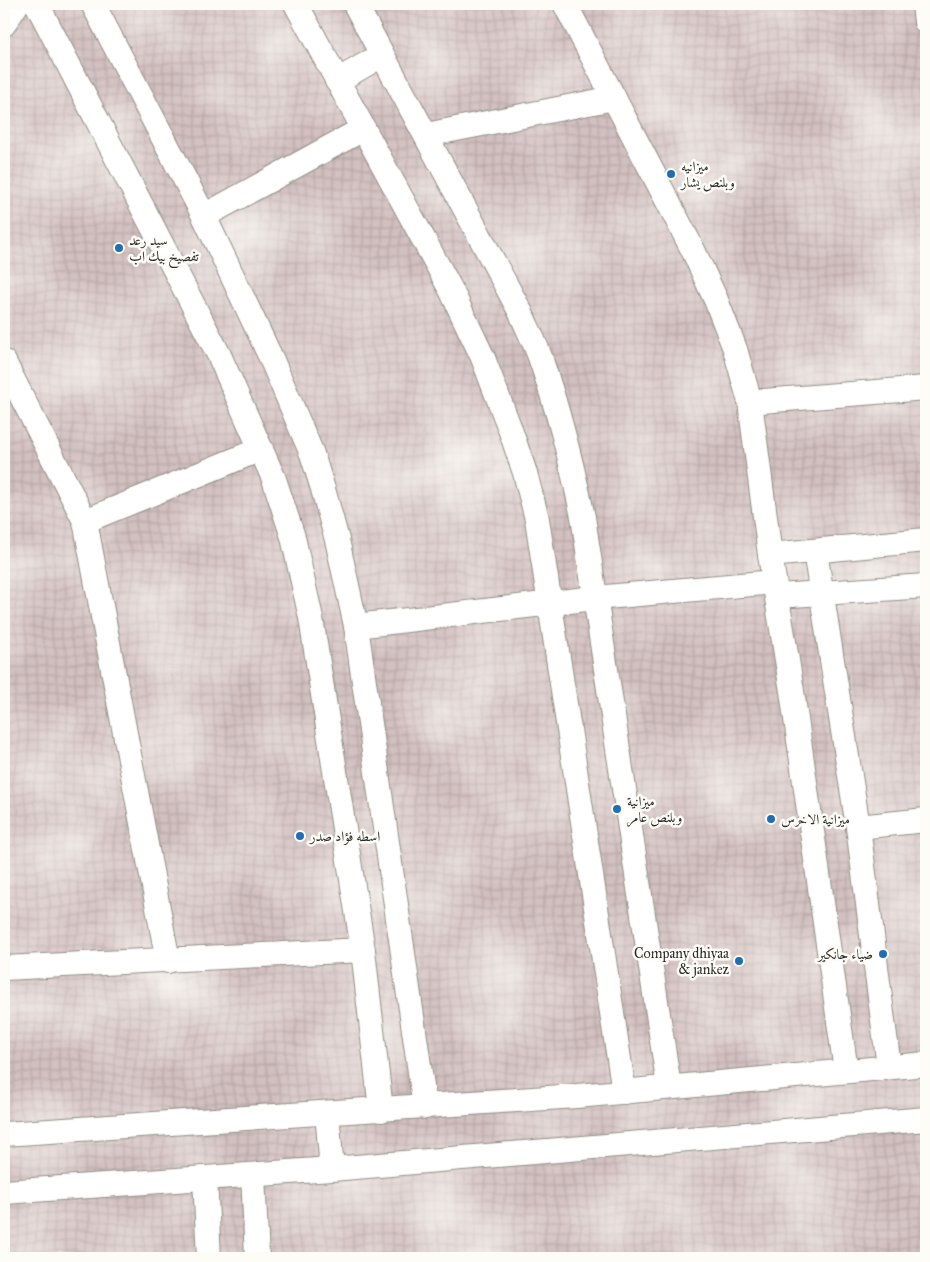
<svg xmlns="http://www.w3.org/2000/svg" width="930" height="1262" font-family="'IM FELL Great Primer',Amiri,serif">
	<defs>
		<pattern id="industrial-grid" width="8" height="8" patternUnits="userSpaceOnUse" patternTransform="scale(1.25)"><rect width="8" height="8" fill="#d2bfbf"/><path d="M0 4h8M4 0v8" fill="none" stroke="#b4a4a4"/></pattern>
	</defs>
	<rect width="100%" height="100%" fill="#fdfcf7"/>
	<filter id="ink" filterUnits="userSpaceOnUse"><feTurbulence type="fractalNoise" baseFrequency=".02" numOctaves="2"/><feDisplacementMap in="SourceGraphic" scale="10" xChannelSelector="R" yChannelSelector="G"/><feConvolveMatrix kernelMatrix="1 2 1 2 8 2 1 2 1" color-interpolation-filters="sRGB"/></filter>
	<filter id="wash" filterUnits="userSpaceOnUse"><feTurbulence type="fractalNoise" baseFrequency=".0096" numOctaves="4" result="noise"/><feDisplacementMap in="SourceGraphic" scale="20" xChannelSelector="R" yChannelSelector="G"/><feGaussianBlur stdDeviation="1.12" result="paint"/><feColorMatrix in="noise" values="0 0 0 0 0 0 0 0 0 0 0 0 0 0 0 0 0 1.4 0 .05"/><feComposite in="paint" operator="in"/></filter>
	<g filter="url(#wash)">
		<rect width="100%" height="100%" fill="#f3f0dd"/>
		<!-- industrial -->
		<rect fill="url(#industrial-grid)" x="4" y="4" width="922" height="1254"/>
	</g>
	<g filter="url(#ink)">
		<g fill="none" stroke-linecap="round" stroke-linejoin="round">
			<defs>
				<g id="street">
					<polyline points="37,4 219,355 274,479 293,537 311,618 363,950 381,1110"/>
					<polyline points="93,4 204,216 271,358 312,454 323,489 337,540 356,626 425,1107"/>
					<polyline points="296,4 451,290 483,358 510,429 525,473 537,519 624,1092"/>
					<path d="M355 4 521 313C528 330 537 346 542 363 559 413 572 465 583 517L669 1087"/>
					<polyline points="565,4 693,250 716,300 735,349 750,402 770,555 792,691 846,1071"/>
					<polyline points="924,4 926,22"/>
					<polyline points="4,24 17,4"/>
					<polyline points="337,81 382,55"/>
					<polyline points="426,135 614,98"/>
					<polyline points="204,216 363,129"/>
					<polyline points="4,362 85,521 168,961"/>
					<polyline points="750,402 926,388"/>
					<polyline points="85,521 261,449"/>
					<polyline points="815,551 858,827 889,1067"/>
					<polyline points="770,555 926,540"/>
					<polyline points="777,596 926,586"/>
					<polyline points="356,626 595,598 774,582"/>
					<polyline points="858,827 926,820"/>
					<polyline points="4,968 363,950"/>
					<polyline points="327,1113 332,1169"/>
					<polyline points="4,1134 577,1096 926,1064"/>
					<polyline points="253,1175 257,1258"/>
					<polyline points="205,1178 209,1258"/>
					<polyline points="4,1192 332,1169 926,1119"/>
				</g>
			</defs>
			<!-- street casing -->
			<use href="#street" stroke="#8f8e84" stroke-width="26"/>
			<!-- street -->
			<use href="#street" stroke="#fff" stroke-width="24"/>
		</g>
	</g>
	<!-- markers -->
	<g fill="#1f6fb2" stroke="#fdfcf7" stroke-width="2">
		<circle cx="671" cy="174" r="5"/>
		<circle cx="119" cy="248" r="5"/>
		<circle cx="617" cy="809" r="5"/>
		<circle cx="771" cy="819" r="5"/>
		<circle cx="300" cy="836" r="5"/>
		<circle cx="883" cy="954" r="5"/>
		<circle cx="739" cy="961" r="5"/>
	</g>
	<g text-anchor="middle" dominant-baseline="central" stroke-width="5" stroke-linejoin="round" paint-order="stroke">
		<!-- poi labels -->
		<g font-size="14" fill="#2b2b2b" stroke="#fdfcf7" text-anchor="start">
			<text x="681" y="166">ميزانيه<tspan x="681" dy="16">وبلنص يشار</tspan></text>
			<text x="129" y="240">سيد رعد<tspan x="129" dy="16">تفصيخ بيك اب</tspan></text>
			<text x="627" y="801">ميزانية<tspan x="627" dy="16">وبلنص عامر</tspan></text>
			<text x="781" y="819">ميزانية الاخرس</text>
			<text x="310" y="836">اسطه فؤاد صدر</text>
			<text x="729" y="953" text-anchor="end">Company dhiyaa<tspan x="729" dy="16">&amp; jankez</tspan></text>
			<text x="873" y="954" text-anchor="end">ضياء جانكير</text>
		</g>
	</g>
	<!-- margin -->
	<rect width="930" height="1262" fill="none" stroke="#fdfcf7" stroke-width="20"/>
</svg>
